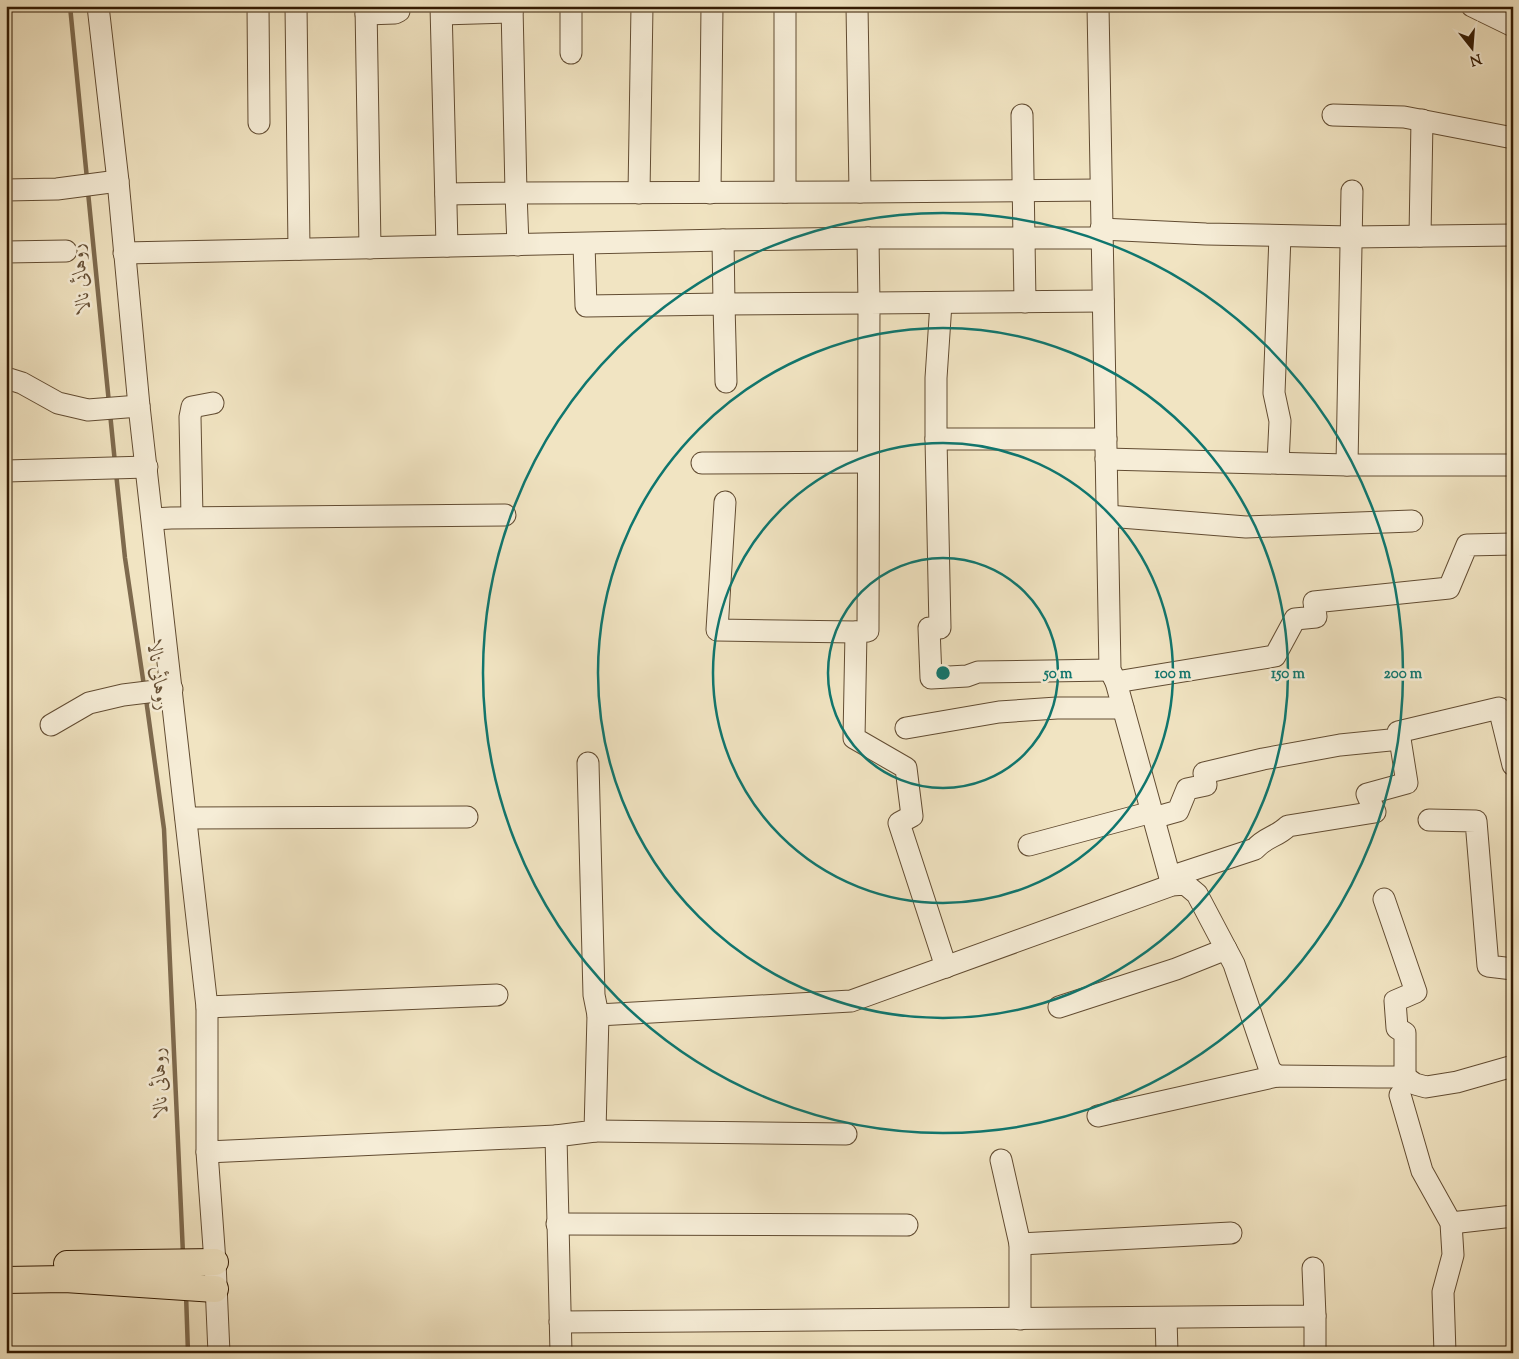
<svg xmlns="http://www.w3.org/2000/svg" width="1519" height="1359" font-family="'Sorts Mill Goudy',Amiri,serif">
	<rect width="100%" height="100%" fill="#f1e4c2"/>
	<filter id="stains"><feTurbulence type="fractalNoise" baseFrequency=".004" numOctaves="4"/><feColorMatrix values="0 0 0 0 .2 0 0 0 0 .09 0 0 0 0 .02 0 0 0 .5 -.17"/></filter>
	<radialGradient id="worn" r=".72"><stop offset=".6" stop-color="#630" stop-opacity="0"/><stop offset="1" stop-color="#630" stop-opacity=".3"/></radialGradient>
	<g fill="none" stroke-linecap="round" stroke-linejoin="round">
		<!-- stream -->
		<g stroke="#7e6a4e" stroke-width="4.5">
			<polyline points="70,6 87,179"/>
			<polyline points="88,192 109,403"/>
			<polyline points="110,413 115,463"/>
			<polyline points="116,473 125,558 144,686"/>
			<polyline points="146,699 164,829 183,1254"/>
			<polyline points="186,1294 188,1353"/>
		</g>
		<defs>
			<g id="minor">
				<polyline points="98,6 118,181 139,406 207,1007 207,1152 215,1262 219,1353"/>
				<polyline points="258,6 259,123"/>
				<polyline points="296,6 299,249"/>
				<polyline points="366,6 370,248"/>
				<polyline points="441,6 447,246"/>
				<polyline points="571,6 571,53"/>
				<polyline points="785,6 785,192"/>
				<polyline points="857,6 860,192 1100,190"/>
				<path d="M1098 6C1100 228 1107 449 1110 670L1116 682 1172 885"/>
				<polyline points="1472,6 1513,26"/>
				<polyline points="366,14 395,13 399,11 399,6"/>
				<polyline points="442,14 512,12"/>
				<polyline points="1022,115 1025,302"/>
				<polyline points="1333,115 1404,117 1513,138"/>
				<polyline points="6,190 57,189 118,181"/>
				<polyline points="639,193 642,6"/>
				<polyline points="710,193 712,6"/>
				<polyline points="446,194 516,193 512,6"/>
				<polyline points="1101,229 1206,234 1351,237 1513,235"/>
				<polyline points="1420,236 1422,120"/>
				<polyline points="723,240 724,304 869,303 868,238 1101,238"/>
				<polyline points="584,244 586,306 724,304 726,382"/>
				<polyline points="518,245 516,193 860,192"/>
				<polyline points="6,252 66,251"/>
				<polyline points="124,253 723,240 868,238"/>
				<polyline points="941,303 936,378 936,439 1106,439"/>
				<polyline points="6,378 22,383 58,403 88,410 139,406"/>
				<polyline points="936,439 940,628 929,628 931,678 967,676 978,672 1110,670"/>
				<polyline points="1106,459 1347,465 1513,465"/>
				<polyline points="702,463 868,462"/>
				<polyline points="1278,463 1280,421 1274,393 1280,236"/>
				<polyline points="1347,465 1352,191"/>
				<polyline points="6,471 147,467"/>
				<polyline points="725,502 717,630 856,632"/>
				<polyline points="1108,516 1246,527 1412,521"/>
				<polyline points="192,517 190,417 192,407 213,403"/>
				<polyline points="153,519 171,518 505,515"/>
				<polyline points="1116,682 1275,656 1295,619 1316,617 1314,602 1449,588 1467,545 1513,544"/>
				<polyline points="51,725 89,703 123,695 172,689"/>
				<polyline points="906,728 999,712 1057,708 1123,708"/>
				<polyline points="186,818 467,817"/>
				<polyline points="1153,818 1178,811 1187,789 1206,785 1204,773 1263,759 1340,745 1400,739 1398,732 1499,708 1513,765"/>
				<polyline points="1429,820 1476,821 1488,966 1513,969"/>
				<polyline points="1029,845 1152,812"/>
				<path d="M1170 877 1255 849C1265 837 1277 837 1288 826L1375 812 1367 794 1407 783 1400 739"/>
				<polyline points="1384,899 1416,992 1395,1001 1397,1028 1405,1033 1405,1077"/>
				<polyline points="946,967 899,823 912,816 906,768 854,738 856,632 868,631 869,303 1103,301"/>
				<polyline points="207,1007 497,995"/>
				<polyline points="1059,1007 1176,969 1226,949"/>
				<polyline points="598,1015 851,1001 1172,885 1185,884 1197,894 1234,964 1270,1070 1277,1076"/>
				<polyline points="1400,1095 1422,1171 1451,1223 1453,1255 1443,1292 1445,1353"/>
				<polyline points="1098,1116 1277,1076 1377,1077 1405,1077 1415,1084 1426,1087 1457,1082 1513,1066"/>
				<polyline points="595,1131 846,1134"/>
				<polyline points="207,1152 556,1136"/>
				<polyline points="1001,1160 1020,1244"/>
				<polyline points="1451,1223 1513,1216"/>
				<polyline points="557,1224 907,1225"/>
				<polyline points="1315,1316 1315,1353"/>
				<polyline points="1166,1318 1167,1353"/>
				<polyline points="1020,1319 1020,1244 1231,1233"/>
				<polyline points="560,1322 1315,1316 1313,1268"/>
				<polyline points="561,1353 556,1136 595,1131 598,1015 594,995 588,763"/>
			</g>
			<g id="major">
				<polyline points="67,1264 215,1262"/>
				<polyline points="6,1280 65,1279 215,1289"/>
			</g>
		</defs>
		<!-- minor casing -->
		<use href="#minor" stroke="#624c32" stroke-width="23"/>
		<!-- major casing -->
		<use href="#major" stroke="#331a02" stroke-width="28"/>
		<!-- minor -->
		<use href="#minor" stroke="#f6edd7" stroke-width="21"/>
		<!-- major -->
		<use href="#major" stroke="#f1e4c2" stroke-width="26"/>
	</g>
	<!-- distance rings -->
	<g fill="none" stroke="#0f766e" stroke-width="2.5">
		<circle cx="943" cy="673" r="115"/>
		<circle cx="943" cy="673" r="230"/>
		<circle cx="943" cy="673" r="345"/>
		<circle cx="943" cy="673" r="460"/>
	</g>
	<g text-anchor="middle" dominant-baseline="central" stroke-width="5" stroke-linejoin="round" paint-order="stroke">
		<!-- water labels -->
		<g font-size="20" font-style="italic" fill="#654f35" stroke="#f6edd7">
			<text transform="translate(82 278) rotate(-96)">روہائی نالا</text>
			<text transform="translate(157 676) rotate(82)">روہائی نالا</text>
			<text transform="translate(161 1082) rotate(-93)">روہائی نالا</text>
		</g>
	</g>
	<circle cx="943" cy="673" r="8" fill="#0f766e" stroke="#f6edd7" stroke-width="2.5"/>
	<g font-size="15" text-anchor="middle" font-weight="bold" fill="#0f766e" stroke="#f6edd7" stroke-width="5" stroke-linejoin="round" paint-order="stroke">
		<text x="1058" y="678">50 m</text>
		<text x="1173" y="678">100 m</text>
		<text x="1288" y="678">150 m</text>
		<text x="1403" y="678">200 m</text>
	</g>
	<!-- margin -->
	<rect width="1519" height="1359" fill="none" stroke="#f1e4c2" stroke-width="25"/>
	<rect x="8" y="8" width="1504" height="1344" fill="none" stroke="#331a02" stroke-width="2.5"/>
	<rect x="12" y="12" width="1494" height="1334" fill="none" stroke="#331a02"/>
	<!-- north arrow -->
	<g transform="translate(1472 48) rotate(163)" stroke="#f6edd7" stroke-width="4" paint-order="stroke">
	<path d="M0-4L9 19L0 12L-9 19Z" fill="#331a02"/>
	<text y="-8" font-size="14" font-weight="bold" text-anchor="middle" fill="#331a02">N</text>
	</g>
	<rect width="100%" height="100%" filter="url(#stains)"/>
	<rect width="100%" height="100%" fill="url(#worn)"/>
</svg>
